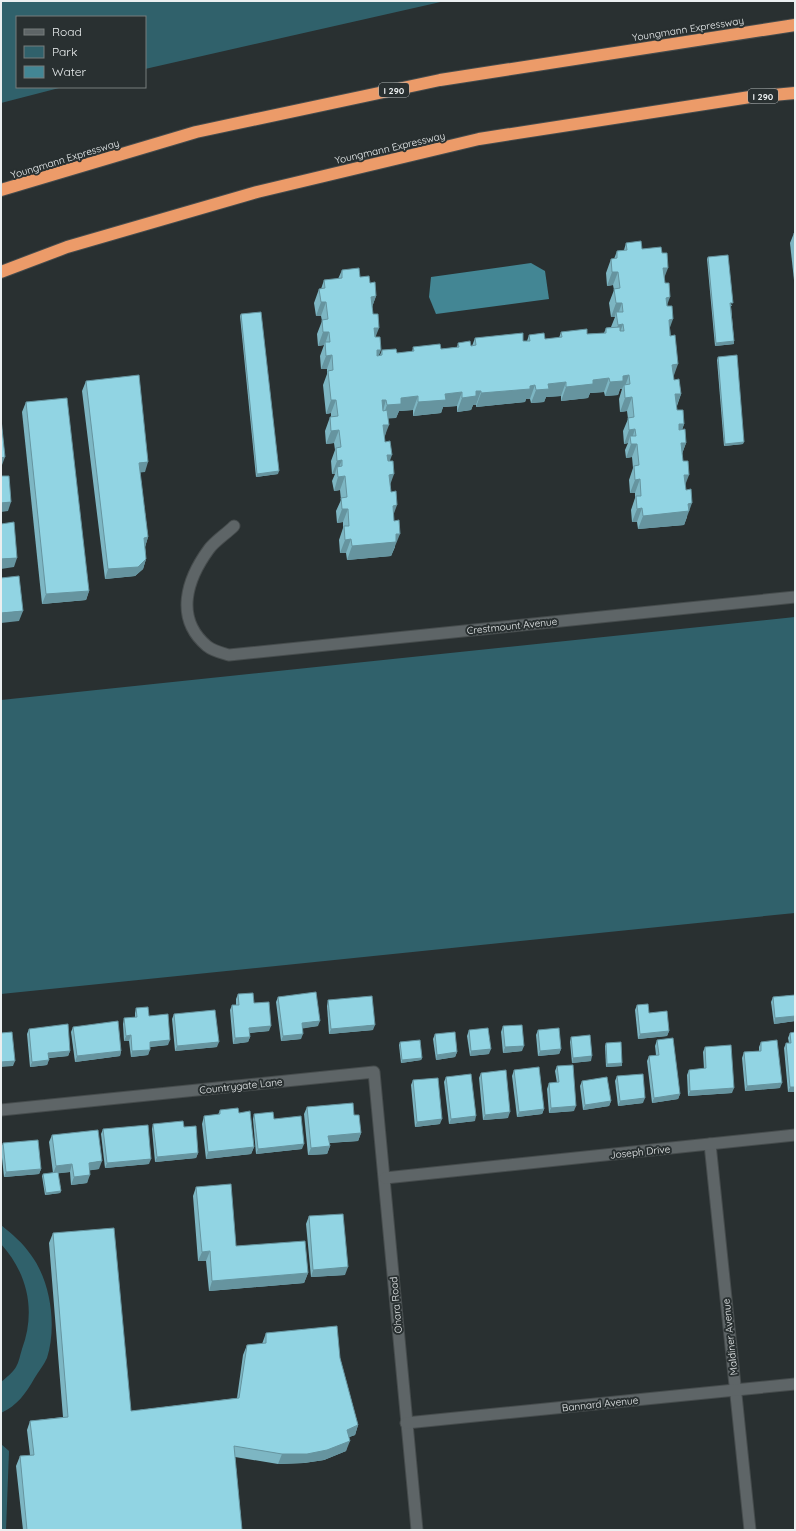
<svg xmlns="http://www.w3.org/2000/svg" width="796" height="1531" font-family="Quicksand,sans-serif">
	<rect width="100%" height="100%" fill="#293031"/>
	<!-- green -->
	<g fill="#30616b">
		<polygon points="1,1 445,1 145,69 145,17 17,17 17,87 63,87 1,103"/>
		<polygon points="795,617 795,913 1,994 1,700"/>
		<path d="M1 1225C12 1234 23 1243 31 1255 51 1282 57 1326 47 1358 44 1365 38 1372 34 1379 26 1393 17 1406 1 1413V1382C6 1378 13 1372 16 1367 19 1362 20 1355 22 1349 36 1311 28 1274 1 1244Z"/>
		<polygon points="1,1444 9,1451 6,1530 1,1530"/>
	</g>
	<!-- water -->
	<polygon fill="#438694" points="531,263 545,271 549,299 436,314 429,297 431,277"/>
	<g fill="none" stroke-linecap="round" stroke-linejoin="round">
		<defs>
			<g id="minor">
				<path d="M234 526C226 534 215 541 209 549 187 579 174 618 207 646 213 651 222 653 229 655L795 597"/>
				<polyline points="1,1110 374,1072 417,1530"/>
				<polyline points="710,1144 750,1530"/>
				<polyline points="385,1178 795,1135"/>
				<polyline points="406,1423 795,1384"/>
			</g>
			<g id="motorway">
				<polyline points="1,190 196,132 440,80 795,25"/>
				<polyline points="1,272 67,247 257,192 479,139 750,97 795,93"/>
			</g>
		</defs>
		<!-- minor casing -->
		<use href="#minor" stroke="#464c4d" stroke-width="13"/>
		<!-- motorway casing -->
		<use href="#motorway" stroke="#464c4d" stroke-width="14"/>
		<!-- minor -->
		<use href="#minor" stroke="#5e6567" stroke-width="11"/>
		<!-- motorway -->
		<use href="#motorway" stroke="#ec9b69" stroke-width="12"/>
	</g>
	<!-- wall -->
	<g fill="#7db6c3">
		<polygon points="794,233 795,233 795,279 794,280 790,243"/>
		<polygon points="626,243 642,249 664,278 670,328 674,380 681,394 677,406 677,410 684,424 682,430 686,443 682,454 685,485 687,517 684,525 638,529 637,522 632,522 631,510 635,498 635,493 630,493 629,480 633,468 632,457 626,458 625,450 628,443 624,444 623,431 628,419 627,411 620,412 619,399 622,389 620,389 618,395 605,396 604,392 590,393 588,398 561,401 561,396 546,397 544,402 531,403 530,399 526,399 525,402 476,407 476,405 473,405 471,410 457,412 457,406 443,407 441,413 413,416 413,410 399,411 396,418 388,418 385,436 385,442 390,461 390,484 393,515 395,547 391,556 347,560 346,553 340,553 339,540 343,528 343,522 337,523 336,511 341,500 340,490 334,491 332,481 335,474 332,474 331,461 335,450 334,443 326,444 325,431 330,417 331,417 331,413 326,414 323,385 327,374 327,369 321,369 320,356 324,345 318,346 317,334 322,321 321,316 316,316 314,303 319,289 321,289 324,280 338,279 342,270 360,277 370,283 376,296 372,307 376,337 379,355 380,355 382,350 397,353 412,352 413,347 441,349 457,347 458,343 472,346 475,338 523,341 527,341 529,335 545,339 559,338 561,332 587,334 604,333 606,328 611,327 615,317 611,317 609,303 614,290 613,285 607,286 606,273 611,259 614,259 617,251 624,250"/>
		<polygon points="708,257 732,306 731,306 734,341 734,344 715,346 707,259"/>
		<polygon points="241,314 278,474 256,477 240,316"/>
		<polygon points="718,357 743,444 724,446 717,360"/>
		<polygon points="86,381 145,472 140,472 148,537 145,547 146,559 143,569 135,576 105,579 82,391"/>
		<polygon points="26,402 89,591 86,600 42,604 22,412"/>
		<polygon points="238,994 254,1003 269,1031 250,1033 250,1037 248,1042 233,1044 230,1010 232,1005 236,1005 236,999"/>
		<polygon points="795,995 795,1021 774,1024 771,1002 773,997"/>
		<polygon points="278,997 318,1026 302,1028 301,1039 281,1041 276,1002"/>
		<polygon points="328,1000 373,1030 329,1034 327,1006"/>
		<polygon points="637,1005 649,1013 669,1031 667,1036 638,1039 635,1010"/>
		<polygon points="136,1008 149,1016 168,1045 150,1047 148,1055 131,1057 129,1041 124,1041 123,1024 124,1018 135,1018 135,1013"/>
		<polygon points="174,1014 217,1047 175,1051 172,1019"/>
		<polygon points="503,1026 522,1051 503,1053 501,1032"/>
		<polygon points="73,1027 121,1051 120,1056 75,1062 71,1032"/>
		<polygon points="29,1029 70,1051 68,1056 49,1058 47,1065 30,1067 27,1034"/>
		<polygon points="469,1030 489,1054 470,1056 467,1036"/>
		<polygon points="538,1030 561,1049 559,1054 538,1056 536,1035"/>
		<polygon points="795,1032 795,1092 788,1092 784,1048 786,1043 789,1043 788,1038 790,1033"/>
		<polygon points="435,1034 457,1052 455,1057 436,1060 433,1039"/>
		<polygon points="571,1037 591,1061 572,1063 570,1042"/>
		<polygon points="657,1040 680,1094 678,1099 652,1103 647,1061 649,1056 656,1055 655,1046"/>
		<polygon points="400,1042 422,1058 421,1060 401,1063 399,1045"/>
		<polygon points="761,1042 780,1088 745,1091 742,1058 744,1052 759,1051 759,1047"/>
		<polygon points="606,1043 622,1066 606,1067 605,1046"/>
		<polygon points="705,1047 732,1093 688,1096 687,1075 689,1070 704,1069 703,1052"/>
		<polygon points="557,1066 574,1111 549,1113 547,1089 549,1083 557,1083 555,1071"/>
		<polygon points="514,1070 544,1109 542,1114 517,1117 512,1076"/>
		<polygon points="481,1073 508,1118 483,1120 479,1078"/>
		<polygon points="617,1076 643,1103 618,1106 615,1081"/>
		<polygon points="446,1077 475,1121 449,1124 444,1082"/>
		<polygon points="413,1080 440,1124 415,1127 411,1085"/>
		<polygon points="582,1081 611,1101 609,1106 583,1110 580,1086"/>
		<polygon points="307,1107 354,1115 361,1133 358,1141 329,1143 330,1146 327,1154 308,1155 304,1114"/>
		<polygon points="220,1110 239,1113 254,1147 251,1154 206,1159 202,1124 204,1116 218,1115"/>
		<polygon points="254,1114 274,1119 302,1149 256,1154 253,1119"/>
		<polygon points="153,1124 184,1127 198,1153 196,1158 155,1162 152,1129"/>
		<polygon points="103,1129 149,1164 105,1168 101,1134"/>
		<polygon points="52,1135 99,1169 90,1170 87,1183 71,1185 70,1172 58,1173 61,1191 60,1193 45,1195 42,1176 43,1174 53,1173 49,1142"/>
		<polygon points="3,1143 41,1169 39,1174 4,1177 1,1148"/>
		<polygon points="196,1187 236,1246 308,1273 304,1283 209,1291 206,1261 198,1261 193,1196"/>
		<polygon points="309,1216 345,1275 311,1277 306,1224"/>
		<polygon points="53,1233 131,1411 237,1398 243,1355 247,1345 262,1344 266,1333 340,1358 358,1425 355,1435 349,1437 346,1451 324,1460 304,1463 278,1464 235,1457 242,1530 23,1530 16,1466 20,1456 30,1455 27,1430 30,1421 63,1417 49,1243"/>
	</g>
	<!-- shaded-wall -->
	<g fill="#66949f">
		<polygon points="663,268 668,268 663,281"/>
		<polygon points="612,272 618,272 613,285 607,286"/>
		<polygon points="376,296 371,310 371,297"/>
		<polygon points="670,297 665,311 666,298"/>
		<polygon points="321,302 326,302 321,316 316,316"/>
		<polygon points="616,303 622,303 617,317 616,312 615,317 611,317"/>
		<polygon points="673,319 668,333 669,320"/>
		<polygon points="623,324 618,338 613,339 618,325"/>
		<polygon points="374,328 379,328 374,341"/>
		<polygon points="323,332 329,332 325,344 325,342 324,345 318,346"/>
		<polygon points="734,341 734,344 715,346 716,343"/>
		<polygon points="377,350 381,350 376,364"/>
		<polygon points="332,355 327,369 321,369 326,356"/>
		<polygon points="678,364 673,378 672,365"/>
		<polygon points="629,375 624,389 624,385 622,389 620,389 618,395 605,396 610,382 623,376"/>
		<polygon points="609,378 604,392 590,393 588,398 561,401 566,387 593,380"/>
		<polygon points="566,382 561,396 546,397 544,402 531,403 536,390 548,384"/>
		<polygon points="535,385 530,399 526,399 525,402 476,407 481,393 530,386"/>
		<polygon points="476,391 481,391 476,405 473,405 471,410 457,412 462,398"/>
		<polygon points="462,392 457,406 443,407 441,413 413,416 418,402 445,394"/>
		<polygon points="675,394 681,394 676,407"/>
		<polygon points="418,396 413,410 399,411 396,418 382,419 387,405 401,398"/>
		<polygon points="632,397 627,411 620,412 625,398"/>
		<polygon points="331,400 336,400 331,413 326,414"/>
		<polygon points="382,400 386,400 382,414"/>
		<polygon points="679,424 684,424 679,438"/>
		<polygon points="383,425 389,425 384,438"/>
		<polygon points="635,429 631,442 630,436 628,443 624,444 629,430"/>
		<polygon points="339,430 334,443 326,444 331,431"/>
		<polygon points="744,442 743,444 724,446 725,444"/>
		<polygon points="681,443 686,443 681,456"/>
		<polygon points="631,444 637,444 632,457 626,458"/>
		<polygon points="387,455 392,455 387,469"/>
		<polygon points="5,457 2,465 1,465 1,458"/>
		<polygon points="342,460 338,470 337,467 335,474 332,474 337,461"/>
		<polygon points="148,462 145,472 135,473 139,463"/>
		<polygon points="279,471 278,474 256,477 257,474"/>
		<polygon points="394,474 389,488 389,475"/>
		<polygon points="684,475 689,475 684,488"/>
		<polygon points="345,476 340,490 334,491 338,477"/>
		<polygon points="640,479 635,493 630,493 635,480"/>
		<polygon points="11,502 8,511 1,512 1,503"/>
		<polygon points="692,503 684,525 638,529 643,516 688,504"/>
		<polygon points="397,505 392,519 393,506"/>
		<polygon points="642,508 637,522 632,522 637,509"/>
		<polygon points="342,509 348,509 343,522 337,523"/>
		<polygon points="396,534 400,534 391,556 347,560 352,546"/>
		<polygon points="148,537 145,547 144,538"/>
		<polygon points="351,539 346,553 340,553 345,540"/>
		<polygon points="17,558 14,567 1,569 1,559"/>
		<polygon points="146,559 143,569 135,576 105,579 108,569"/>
		<polygon points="89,591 86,600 42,604 46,594"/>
		<polygon points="23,611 19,621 1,623 1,613"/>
		<polygon points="795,1016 795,1021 774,1024 775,1018"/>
		<polygon points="320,1021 318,1026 300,1029 302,1023"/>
		<polygon points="375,1025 373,1030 329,1034 331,1029"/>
		<polygon points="271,1026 269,1031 247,1033 249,1028"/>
		<polygon points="669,1031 667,1036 638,1039 640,1034"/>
		<polygon points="303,1034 301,1039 281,1041 283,1036"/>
		<polygon points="131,1035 129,1041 124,1041 126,1036"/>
		<polygon points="250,1037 248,1042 233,1044 235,1038"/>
		<polygon points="170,1040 168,1045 148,1047 150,1042"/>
		<polygon points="219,1042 217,1047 175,1051 177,1046"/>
		<polygon points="524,1046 522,1051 503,1053 505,1047"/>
		<polygon points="491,1049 489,1054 470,1056 471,1051"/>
		<polygon points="561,1049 559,1054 538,1056 540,1051"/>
		<polygon points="150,1050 148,1055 131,1057 132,1051"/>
		<polygon points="70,1051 68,1056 47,1058 48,1053"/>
		<polygon points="121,1051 120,1056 75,1062 77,1056"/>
		<polygon points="457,1052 455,1057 436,1060 437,1055"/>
		<polygon points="592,1056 591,1061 572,1063 573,1058"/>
		<polygon points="422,1058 421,1060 401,1063 402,1060"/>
		<polygon points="49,1060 47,1065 30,1067 32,1062"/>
		<polygon points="15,1061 13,1066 1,1067 1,1062"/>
		<polygon points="622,1063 622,1066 606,1067 607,1064"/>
		<polygon points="782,1083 780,1088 745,1091 747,1086"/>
		<polygon points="790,1087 795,1087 795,1092 788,1092"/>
		<polygon points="734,1088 732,1093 688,1096 690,1091"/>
		<polygon points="680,1094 678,1099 652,1103 654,1098"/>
		<polygon points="645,1098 643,1103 618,1106 620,1101"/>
		<polygon points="611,1101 609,1106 583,1110 585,1105"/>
		<polygon points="576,1106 574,1111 549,1113 551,1108"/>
		<polygon points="544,1109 542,1114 517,1117 519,1112"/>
		<polygon points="510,1112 508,1118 483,1120 485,1115"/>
		<polygon points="476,1116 475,1121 449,1124 451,1119"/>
		<polygon points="442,1119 440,1124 415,1127 417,1122"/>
		<polygon points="361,1133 358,1141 326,1143 328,1136"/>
		<polygon points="304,1144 302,1149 256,1154 258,1149"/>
		<polygon points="330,1146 327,1154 308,1155 311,1148"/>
		<polygon points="254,1147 251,1154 206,1159 208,1152"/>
		<polygon points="198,1153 196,1158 155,1162 157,1157"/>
		<polygon points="151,1159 149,1164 105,1168 107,1163"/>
		<polygon points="102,1161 99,1169 86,1171 89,1163"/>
		<polygon points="72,1164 70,1172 53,1174 56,1166"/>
		<polygon points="41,1169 39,1174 4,1177 6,1172"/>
		<polygon points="90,1175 87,1183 71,1185 74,1177"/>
		<polygon points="61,1191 60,1193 45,1195 46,1193"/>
		<polygon points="210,1251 206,1261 198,1261 202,1252"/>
		<polygon points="348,1267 345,1275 311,1277 313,1270"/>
		<polygon points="308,1273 304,1283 209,1291 212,1281"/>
		<polygon points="358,1425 355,1435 344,1439 347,1430"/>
		<polygon points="350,1441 346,1451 324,1460 304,1463 278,1464 282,1454"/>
	</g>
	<!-- building -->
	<g fill="#91d4e3" stroke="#66949f">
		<polygon points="794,233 795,233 795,246"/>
		<polygon points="641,241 642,249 661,247 662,253 667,253 668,268 663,268 665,283 669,283 670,297 666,298 667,306 672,306 673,319 669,320 670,336 675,335 678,364 672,365 674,380 679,379 681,394 675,394 677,410 683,410 684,424 679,424 679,430 685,429 686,443 681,443 683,461 688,461 689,475 684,475 686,490 691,489 692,503 688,504 689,511 643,516 642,508 637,509 636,496 641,496 640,479 635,480 634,466 639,465 637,444 631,444 630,436 636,436 635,429 629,430 628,418 634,417 632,397 625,398 624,385 630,384 629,375 623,376 623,381 610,382 609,378 593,380 593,384 566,387 566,382 548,384 549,389 536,390 535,385 530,386 530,389 481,393 481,391 476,391 476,396 462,398 462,392 445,394 446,400 418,402 418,396 401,398 401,404 387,405 386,400 382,400 383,411 387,410 389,425 383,425 385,442 390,441 392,455 387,455 388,461 393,461 394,474 389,475 391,492 396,491 397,505 393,506 394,521 399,520 400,534 396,534 396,542 352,546 351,539 345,540 344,526 349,526 348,509 342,509 341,498 347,497 345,476 338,477 337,467 342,466 342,460 337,461 336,448 341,447 339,430 331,431 330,417 338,416 336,400 331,400 328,371 333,370 332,355 326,356 325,342 330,342 329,332 323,332 322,320 328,319 326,302 321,302 319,289 325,288 324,280 342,278 342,270 359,268 360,277 369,276 370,283 375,282 376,296 371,297 373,314 378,314 379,328 374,328 375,337 380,337 381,350 377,350 377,356 382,355 382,350 396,349 397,353 414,351 413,347 440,344 441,349 459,347 458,343 470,341 471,346 476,345 475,338 523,333 523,341 530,341 529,335 544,333 545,339 562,337 561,332 587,329 587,334 606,333 606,328 620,327 620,331 624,331 623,324 618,325 616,312 623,312 622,303 616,303 614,289 620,288 618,272 612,272 611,259 617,258 617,251 627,250 626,243"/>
		<polygon points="728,255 733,303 730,303 734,341 716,343 708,257"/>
		<polygon points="261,312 279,471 257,474 241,314"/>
		<polygon points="737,355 744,442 725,444 718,357"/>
		<polygon points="139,375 148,462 139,463 148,537 144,538 146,559 138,567 108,569 86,381"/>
		<polygon points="67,398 89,591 46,594 26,402"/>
		<polygon points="1,419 5,457 1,458"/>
		<polygon points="1,476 9,476 11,502 1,503"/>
		<polygon points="14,522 17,558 1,559 1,524"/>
		<polygon points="19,576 23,611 1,613 1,578"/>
		<polygon points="316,992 320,1021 302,1023 303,1034 283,1036 278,997"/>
		<polygon points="253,993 254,1003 269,1002 271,1026 249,1028 250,1037 235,1038 232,1005 239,1005 238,994"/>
		<polygon points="795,995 795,1016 775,1018 773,997"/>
		<polygon points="372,996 375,1025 331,1029 328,1000"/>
		<polygon points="648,1004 649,1013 667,1011 669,1031 640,1034 637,1005"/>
		<polygon points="148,1007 149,1016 168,1014 170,1040 150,1042 150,1050 132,1051 131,1035 126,1036 124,1018 137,1017 136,1008"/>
		<polygon points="215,1010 219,1042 177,1046 174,1014"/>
		<polygon points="118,1021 121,1051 77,1056 73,1027"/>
		<polygon points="68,1024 70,1051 48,1053 49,1060 32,1062 29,1029"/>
		<polygon points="522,1025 524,1046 505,1047 503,1026"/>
		<polygon points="488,1028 491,1049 471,1051 469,1030"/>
		<polygon points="559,1028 561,1049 540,1051 538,1030"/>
		<polygon points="12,1032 15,1061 1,1062 1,1033"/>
		<polygon points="455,1032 457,1052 437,1055 435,1034"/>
		<polygon points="795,1032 795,1087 790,1087 786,1043 791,1043 790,1033"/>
		<polygon points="590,1035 592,1056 573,1058 571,1037"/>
		<polygon points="673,1038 680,1094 654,1098 649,1056 659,1055 657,1040"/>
		<polygon points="420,1040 422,1058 402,1060 400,1042"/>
		<polygon points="777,1040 782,1083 747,1086 744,1052 761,1051 761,1042"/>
		<polygon points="621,1042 622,1063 607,1064 606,1043"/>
		<polygon points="731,1045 734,1088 690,1091 689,1070 706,1068 705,1047"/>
		<polygon points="573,1065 576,1106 551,1108 549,1083 559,1082 557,1066"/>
		<polygon points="539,1067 544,1109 519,1112 514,1070"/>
		<polygon points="506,1070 510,1112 485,1115 481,1073"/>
		<polygon points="471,1074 476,1116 451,1119 446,1077"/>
		<polygon points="643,1074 645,1098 620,1101 617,1076"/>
		<polygon points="607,1077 611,1101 585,1105 582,1081"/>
		<polygon points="438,1078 442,1119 417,1122 413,1080"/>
		<polygon points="353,1103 354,1115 359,1115 361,1133 328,1136 330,1146 311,1148 307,1107"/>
		<polygon points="238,1108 239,1113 250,1111 254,1147 208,1152 204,1116 220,1114 220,1110"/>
		<polygon points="273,1112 274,1119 301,1116 304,1144 258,1149 254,1114"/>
		<polygon points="183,1121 184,1127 196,1126 198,1153 157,1157 153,1124"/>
		<polygon points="148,1125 151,1159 107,1163 103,1129"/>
		<polygon points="98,1130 102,1161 89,1163 90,1175 74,1177 72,1164 56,1166 52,1135"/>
		<polygon points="38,1140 41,1169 6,1172 3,1143"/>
		<polygon points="58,1172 61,1191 46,1193 43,1174"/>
		<polygon points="231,1184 236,1246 305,1241 308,1273 212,1281 210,1251 202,1252 196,1187"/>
		<polygon points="343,1214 348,1267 313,1270 309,1216"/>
		<polygon points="114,1228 131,1411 239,1398 247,1345 266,1343 266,1333 337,1326 340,1358 358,1425 347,1430 350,1441 327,1450 307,1454 282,1454 234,1446 242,1530 27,1530 20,1456 34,1455 30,1421 68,1417 53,1233"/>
	</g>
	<g text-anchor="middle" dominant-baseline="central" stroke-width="4" stroke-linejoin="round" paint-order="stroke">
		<!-- shield labels -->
		<g fill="#293031" stroke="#b1b6b7" stroke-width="1">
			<rect x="379" y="83" width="30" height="14" rx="3"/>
			<rect x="748" y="89" width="30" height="14" rx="3"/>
		</g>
		<g font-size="9" font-weight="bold" fill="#ebeff0">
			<text x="394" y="90">I 290</text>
			<text x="763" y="96">I 290</text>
		</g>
		<!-- street labels -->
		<g font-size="10" fill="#ebeff0" stroke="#293031">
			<text transform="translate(688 29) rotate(-9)">Youngmann Expressway</text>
			<text transform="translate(390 148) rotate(-13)">Youngmann Expressway</text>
			<text transform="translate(65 159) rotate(-17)">Youngmann Expressway</text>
			<text transform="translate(512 626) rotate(-6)">Crestmount Avenue</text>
			<text transform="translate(241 1086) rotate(-6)">Countrygate Lane</text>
			<text transform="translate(640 1152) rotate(-6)">Joseph Drive</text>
			<text transform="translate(396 1305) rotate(-95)">Ohara Road</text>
			<text transform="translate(730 1337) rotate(-96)">Maldiner Avenue</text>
			<text transform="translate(600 1404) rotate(-6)">Bannard Avenue</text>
		</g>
	</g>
	<!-- border -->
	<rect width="796" height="1531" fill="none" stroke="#ebeff0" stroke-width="4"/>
	<!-- legend -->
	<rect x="16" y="16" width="130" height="72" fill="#293031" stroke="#777c7d"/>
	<rect x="24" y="29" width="20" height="6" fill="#5e6567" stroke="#777c7d"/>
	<text x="52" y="36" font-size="12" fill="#ebeff0">Road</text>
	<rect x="24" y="46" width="20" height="12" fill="#30616b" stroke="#777c7d"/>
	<text x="52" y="56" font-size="12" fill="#ebeff0">Park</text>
	<rect x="24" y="66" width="20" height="12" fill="#438694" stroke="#777c7d"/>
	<text x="52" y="76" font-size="12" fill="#ebeff0">Water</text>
</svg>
